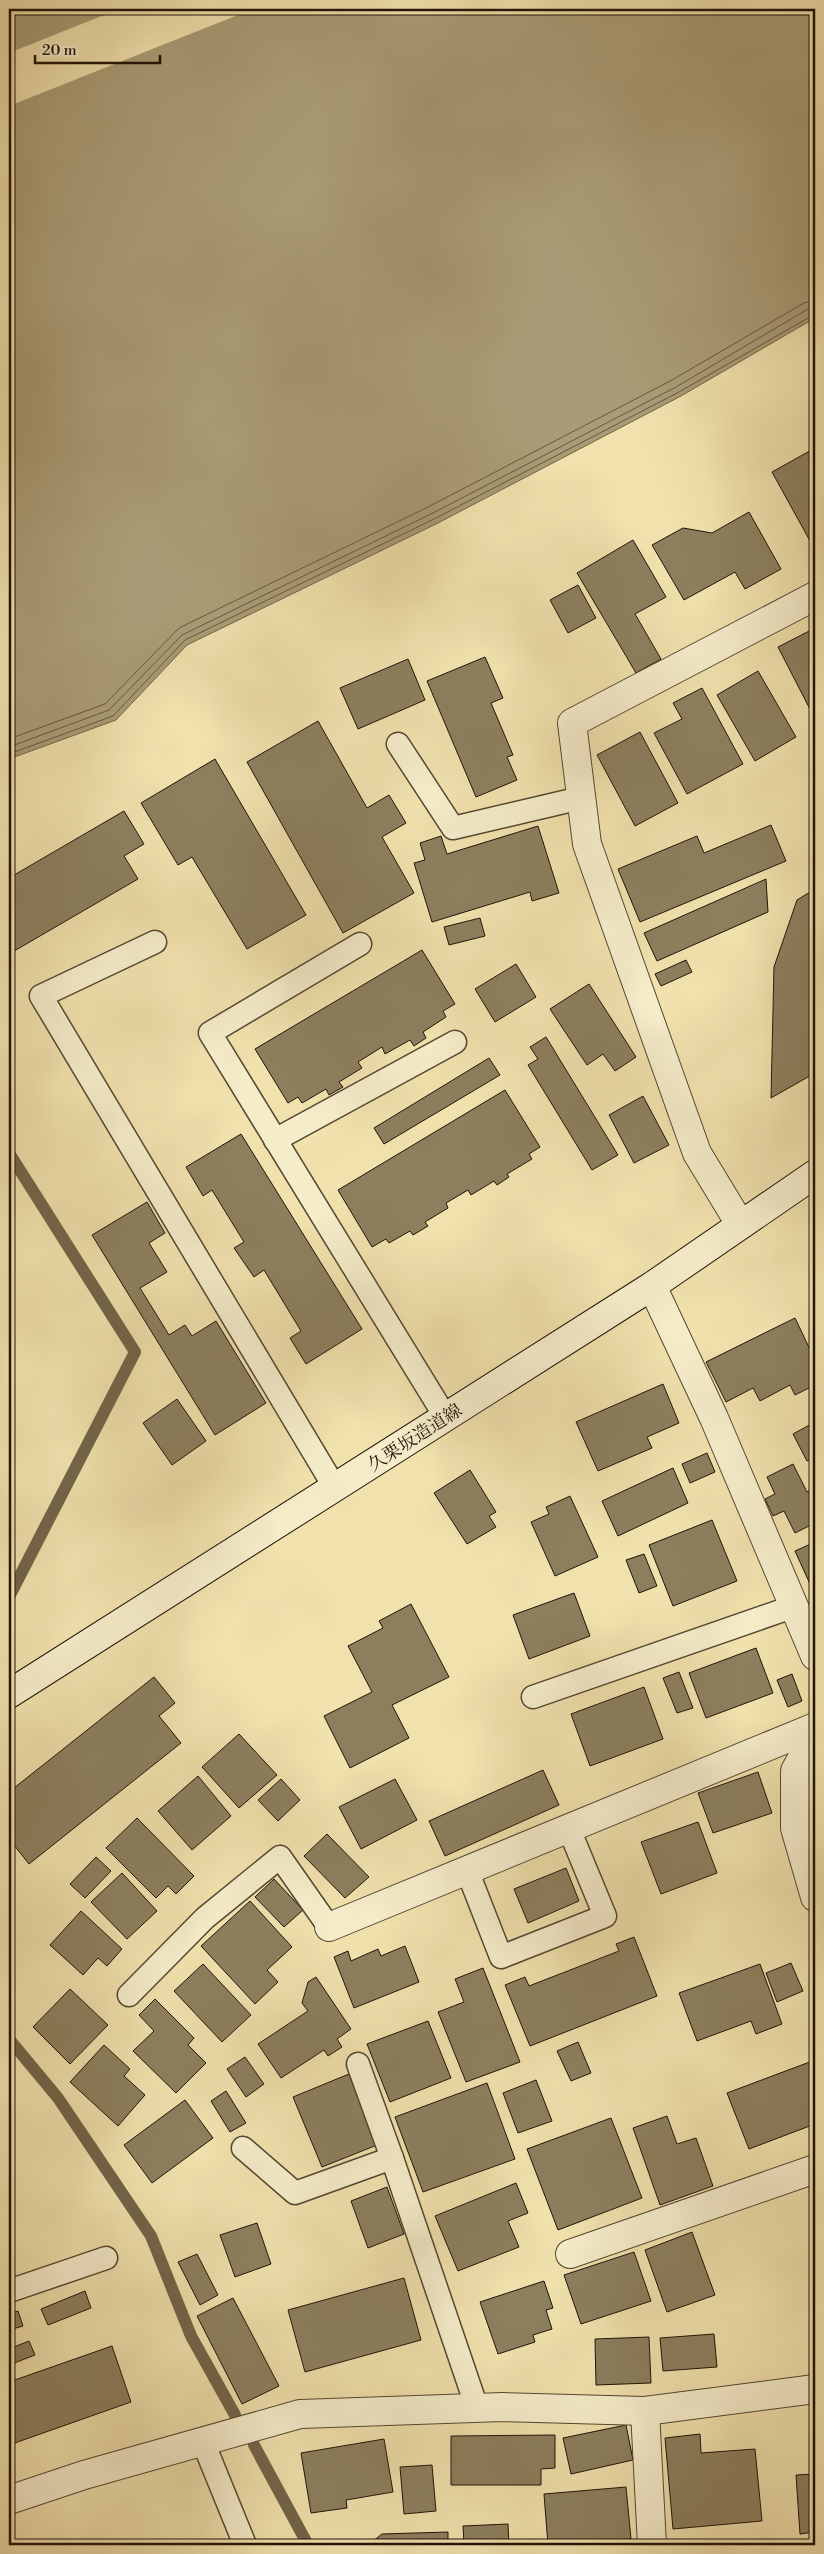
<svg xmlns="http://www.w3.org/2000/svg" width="824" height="2554" font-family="'Libre Bodoni','Noto Serif JP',serif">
	<rect width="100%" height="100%" fill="#f0e1ad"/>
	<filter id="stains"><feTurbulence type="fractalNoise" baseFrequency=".004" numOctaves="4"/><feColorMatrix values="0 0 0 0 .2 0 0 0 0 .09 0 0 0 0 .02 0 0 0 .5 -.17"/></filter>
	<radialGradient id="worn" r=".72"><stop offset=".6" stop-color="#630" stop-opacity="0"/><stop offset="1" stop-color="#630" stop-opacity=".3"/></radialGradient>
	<!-- water -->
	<polygon fill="#a99b75" stroke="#726549" points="9,9 815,9 815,318 681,396 436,524 187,645 116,720 9,759"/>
	<!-- pier -->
	<polygon fill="#f0e1ad" points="119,9 253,9 9,106 9,53"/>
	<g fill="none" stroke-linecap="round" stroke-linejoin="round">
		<!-- shore -->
		<g stroke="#64583e" stroke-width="1">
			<polyline points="9,739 105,704 179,628 428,507 672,380 804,303 815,300"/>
			<polyline points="9,747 109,710 182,635 431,514 676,387 808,309 815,308"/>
			<polyline points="9,754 113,716 185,640 434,519 679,392 815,314"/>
		</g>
		<!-- stream -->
		<g stroke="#726549" stroke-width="12">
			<polyline points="9,1153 135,1352 9,1597"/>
			<polyline points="9,2039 58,2098 151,2236 191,2336 235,2415"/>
			<polyline points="254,2445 308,2545"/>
		</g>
	</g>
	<!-- building -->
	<g fill="#8c7f5e" stroke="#201408">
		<polygon points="815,448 815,550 772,472"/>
		<polygon points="749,512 781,569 745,589 735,572 684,600 652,545 683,528 712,533"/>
		<polygon points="633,540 666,597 635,614 661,659 636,673 577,573"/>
		<polygon points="578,585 596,618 568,633 550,600"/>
		<polygon points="815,628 815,719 778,647"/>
		<polygon points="485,657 503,698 491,703 513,755 507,757 517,780 476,797 427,681"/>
		<polygon points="408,659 425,700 358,729 340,688"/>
		<polygon points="758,671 796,737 755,761 717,695"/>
		<polygon points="702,688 743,764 687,794 654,733 682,719 673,703"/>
		<polygon points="318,721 367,808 389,795 406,823 382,837 414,893 343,933 247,762"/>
		<polygon points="640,732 678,803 635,826 597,755"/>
		<polygon points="215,759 306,915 247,949 192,857 178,865 141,803"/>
		<polygon points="124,811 144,844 124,856 138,879 9,954 9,878"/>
		<polygon points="771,825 786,861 640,922 618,869 697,836 704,853"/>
		<polygon points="538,826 559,893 532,901 530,892 432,922 414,863 425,860 420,843 441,836 447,854"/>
		<polygon points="766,879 768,912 657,961 644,933"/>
		<polygon points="815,889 815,1073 771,1098 774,967 797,900"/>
		<polygon points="480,918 485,936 449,945 444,927"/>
		<polygon points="422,950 455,1004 443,1011 446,1017 423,1032 426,1038 414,1046 410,1040 385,1054 382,1047 358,1062 362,1068 339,1082 343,1087 329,1095 326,1089 302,1103 298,1097 288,1103 255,1049"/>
		<polygon points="686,960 692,972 661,986 655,974"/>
		<polygon points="516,964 536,997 495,1022 475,989"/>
		<polygon points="589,984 636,1057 615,1071 603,1054 587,1065 550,1009"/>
		<polygon points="546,1037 618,1155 592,1170 528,1065 538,1059 530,1047"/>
		<polygon points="489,1058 500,1075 384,1144 374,1128"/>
		<polygon points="505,1090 540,1147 529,1154 532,1159 507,1174 509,1177 497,1185 494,1181 471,1195 468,1190 446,1203 448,1208 425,1222 428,1226 413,1235 410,1231 389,1243 386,1239 372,1247 338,1190"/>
		<polygon points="643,1096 669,1145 634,1163 609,1115"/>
		<polygon points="241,1134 362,1329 306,1364 290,1338 301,1331 264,1270 254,1277 234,1248 244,1242 212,1190 203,1196 186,1167"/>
		<polygon points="147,1202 165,1233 149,1243 167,1272 140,1288 169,1335 185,1325 192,1336 216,1321 266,1403 215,1435 92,1235"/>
		<polygon points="795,1318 815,1360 815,1385 795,1395 790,1385 760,1401 753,1388 726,1402 706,1362"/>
		<polygon points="663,1384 679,1423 647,1437 652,1448 598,1471 576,1422"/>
		<polygon points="177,1399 206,1441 172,1465 143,1423"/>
		<polygon points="815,1422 815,1457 807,1461 793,1434"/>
		<polygon points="707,1453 715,1472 690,1483 682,1464"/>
		<polygon points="793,1464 807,1492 815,1488 815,1523 795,1533 784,1511 773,1516 765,1499 775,1494 767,1477"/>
		<polygon points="673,1468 688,1503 618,1536 602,1501"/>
		<polygon points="470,1470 496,1512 489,1516 496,1527 467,1544 434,1493"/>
		<polygon points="570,1496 598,1557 555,1576 531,1522 549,1514 546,1507"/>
		<polygon points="712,1520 737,1581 673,1606 649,1545"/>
		<polygon points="815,1542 815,1582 810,1584 795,1551"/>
		<polygon points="644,1554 657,1586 639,1593 626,1560"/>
		<polygon points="574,1593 590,1636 529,1659 513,1615"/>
		<polygon points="411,1604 449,1677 392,1705 409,1738 350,1768 324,1716 372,1692 348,1646 383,1628 379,1621"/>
		<polygon points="756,1648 773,1693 706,1718 689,1673"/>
		<polygon points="679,1672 693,1708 677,1713 663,1678"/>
		<polygon points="792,1674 802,1701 788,1707 777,1680"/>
		<polygon points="154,1677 175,1703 159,1716 181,1743 29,1864 14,1845 9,1848 9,1792"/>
		<polygon points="644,1687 663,1739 590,1766 571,1714"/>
		<polygon points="239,1734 277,1775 239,1808 202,1767"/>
		<polygon points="543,1770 559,1805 445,1856 429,1821"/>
		<polygon points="758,1772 772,1813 713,1833 698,1793"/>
		<polygon points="198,1776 231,1816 192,1850 158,1811"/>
		<polygon points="281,1779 300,1800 278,1821 258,1800"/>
		<polygon points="395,1779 417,1820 361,1849 339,1807"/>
		<polygon points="137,1818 194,1876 176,1894 168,1886 156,1898 106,1848"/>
		<polygon points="698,1822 717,1873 661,1894 641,1842"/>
		<polygon points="327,1834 369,1877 345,1898 304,1856"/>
		<polygon points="96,1857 111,1871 85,1898 70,1884"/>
		<polygon points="566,1868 579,1901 528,1923 514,1889"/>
		<polygon points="122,1873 157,1911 127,1939 91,1902"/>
		<polygon points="274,1879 303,1910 284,1927 255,1897"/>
		<polygon points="250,1901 292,1947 267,1970 278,1982 255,2004 201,1946"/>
		<polygon points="81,1911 122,1949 107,1966 98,1958 83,1975 50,1945"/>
		<polygon points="634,1937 657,1996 530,2046 505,1985 525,1977 529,1986 619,1951 616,1944"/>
		<polygon points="405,1946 419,1982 354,2008 334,1957 348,1951 351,1961 378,1949 381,1956"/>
		<polygon points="791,1963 803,1991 777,2002 766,1973"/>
		<polygon points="203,1964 251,2015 222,2042 174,1991"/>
		<polygon points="760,1964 782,2024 756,2034 751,2021 697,2041 679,1993"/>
		<polygon points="483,1968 520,2062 466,2082 438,2012 464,2002 455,1979"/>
		<polygon points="316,1977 351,2029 337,2039 342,2047 328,2056 324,2050 281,2078 258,2044 308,2011 302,2003 308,1982"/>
		<polygon points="70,1989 108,2025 70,2064 33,2027"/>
		<polygon points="155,1999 194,2038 188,2045 206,2063 176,2093 133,2051 154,2031 139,2015"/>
		<polygon points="428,2021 451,2078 390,2102 367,2044"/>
		<polygon points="578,2042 591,2073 571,2081 557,2051"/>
		<polygon points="104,2045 130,2069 124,2076 145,2095 118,2126 70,2082"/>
		<polygon points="245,2057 264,2084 246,2097 227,2069"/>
		<polygon points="815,2060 815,2124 749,2149 727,2093"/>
		<polygon points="349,2074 377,2145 322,2167 293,2097"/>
		<polygon points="536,2080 552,2121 518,2133 503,2093"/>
		<polygon points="487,2083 515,2159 423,2192 395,2117"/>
		<polygon points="226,2091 246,2123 230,2132 211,2101"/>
		<polygon points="185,2100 213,2138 152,2183 124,2145"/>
		<polygon points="667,2116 677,2144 696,2138 713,2186 660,2205 633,2128"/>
		<polygon points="611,2118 642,2198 558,2230 527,2149"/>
		<polygon points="516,2183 528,2213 508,2221 519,2247 458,2271 435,2216"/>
		<polygon points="387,2187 404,2234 368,2248 351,2201"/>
		<polygon points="257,2223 271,2264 235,2277 220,2235"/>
		<polygon points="692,2232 715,2295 667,2312 645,2250"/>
		<polygon points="634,2252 651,2301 581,2324 564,2275"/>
		<polygon points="197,2254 218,2295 200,2305 178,2262"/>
		<polygon points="404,2278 421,2340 305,2372 288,2310"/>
		<polygon points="544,2281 553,2308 546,2310 552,2329 533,2335 535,2342 498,2354 480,2302"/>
		<polygon points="85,2291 91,2308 48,2325 41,2309"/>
		<polygon points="233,2298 279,2386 242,2404 197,2316"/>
		<polygon points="18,2311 23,2326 9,2330 9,2314"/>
		<polygon points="714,2334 717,2367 663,2371 660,2338"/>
		<polygon points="649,2337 651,2383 596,2385 595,2339"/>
		<polygon points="29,2341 35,2355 9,2365 9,2349"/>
		<polygon points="112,2346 131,2402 9,2445 9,2382"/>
		<polygon points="626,2425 633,2460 571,2474 563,2438"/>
		<polygon points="700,2434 701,2453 755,2449 762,2521 673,2529 665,2438"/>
		<polygon points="555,2435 555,2468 541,2469 541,2485 451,2485 451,2436"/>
		<polygon points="384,2439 393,2492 346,2500 347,2508 311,2513 301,2453"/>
		<polygon points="432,2465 436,2511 404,2514 400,2467"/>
		<polygon points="815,2474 815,2532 800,2534 796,2475"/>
		<polygon points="626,2487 631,2539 595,2542 596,2545 548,2545 544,2494"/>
		<polygon points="508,2524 509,2545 464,2545 463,2526"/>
		<polygon points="448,2532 448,2545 368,2545 382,2534"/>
	</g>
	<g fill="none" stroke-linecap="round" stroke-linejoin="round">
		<defs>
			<g id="lane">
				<polyline points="398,744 453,828 581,798"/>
				<polyline points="155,942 41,996 335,1488"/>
				<polyline points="360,944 210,1033 446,1418"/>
				<polyline points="275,1140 455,1042"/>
				<polyline points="533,1697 795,1606"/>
				<polyline points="467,1870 501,1957 605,1916 569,1829"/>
				<polyline points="129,1995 205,1918 280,1857 329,1927"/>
				<polyline points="358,2064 392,2158"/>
				<polyline points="243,2148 295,2193 392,2158 477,2408"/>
				<polyline points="9,2291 106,2258"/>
				<polyline points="203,2442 245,2545"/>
			</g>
			<g id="street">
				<polyline points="740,1224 697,1153 587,844 572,723 815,596"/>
				<polyline points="652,1286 714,1418 815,1656"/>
				<polyline points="815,1734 795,1771 795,1828 815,1897"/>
				<polyline points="329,1927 815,1727"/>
				<polyline points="570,2254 815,2169"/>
				<polyline points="645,2411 652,2545"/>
				<polyline points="9,2500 84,2475 300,2414 503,2407 645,2411 815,2389"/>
			</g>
			<polyline id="secondary" points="9,1694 652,1286 815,1174"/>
		</defs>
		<!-- lane casing -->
		<use href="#lane" stroke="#544731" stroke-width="25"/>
		<!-- street casing -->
		<use href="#street" stroke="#544731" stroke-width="30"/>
		<!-- secondary casing -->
		<use href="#secondary" stroke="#201408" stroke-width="30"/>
		<!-- lane -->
		<use href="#lane" stroke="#f5ecca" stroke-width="22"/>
		<!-- street -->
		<use href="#street" stroke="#f5ecca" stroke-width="28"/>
		<!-- secondary -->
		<use href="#secondary" stroke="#f5ecca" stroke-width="28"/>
	</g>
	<g text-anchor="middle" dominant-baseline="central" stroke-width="4" stroke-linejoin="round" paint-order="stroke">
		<!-- street labels -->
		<g font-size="18" fill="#201408" stroke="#f5ecca">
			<text transform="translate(415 1438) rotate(-33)">久栗坂造道線</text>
		</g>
	</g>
	<!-- margin -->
	<rect width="824" height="2554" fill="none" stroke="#f0e1ad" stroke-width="30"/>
	<rect x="10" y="10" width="804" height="2534" fill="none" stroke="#201408" stroke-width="2.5"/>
	<rect x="15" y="15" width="794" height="2524" fill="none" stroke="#201408"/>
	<!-- scale -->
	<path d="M35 55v8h125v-8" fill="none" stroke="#201408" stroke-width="2.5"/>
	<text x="42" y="55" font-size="15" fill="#201408" stroke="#f5ecca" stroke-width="4" paint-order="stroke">20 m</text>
	<rect width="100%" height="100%" filter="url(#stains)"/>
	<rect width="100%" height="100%" fill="url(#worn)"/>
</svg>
